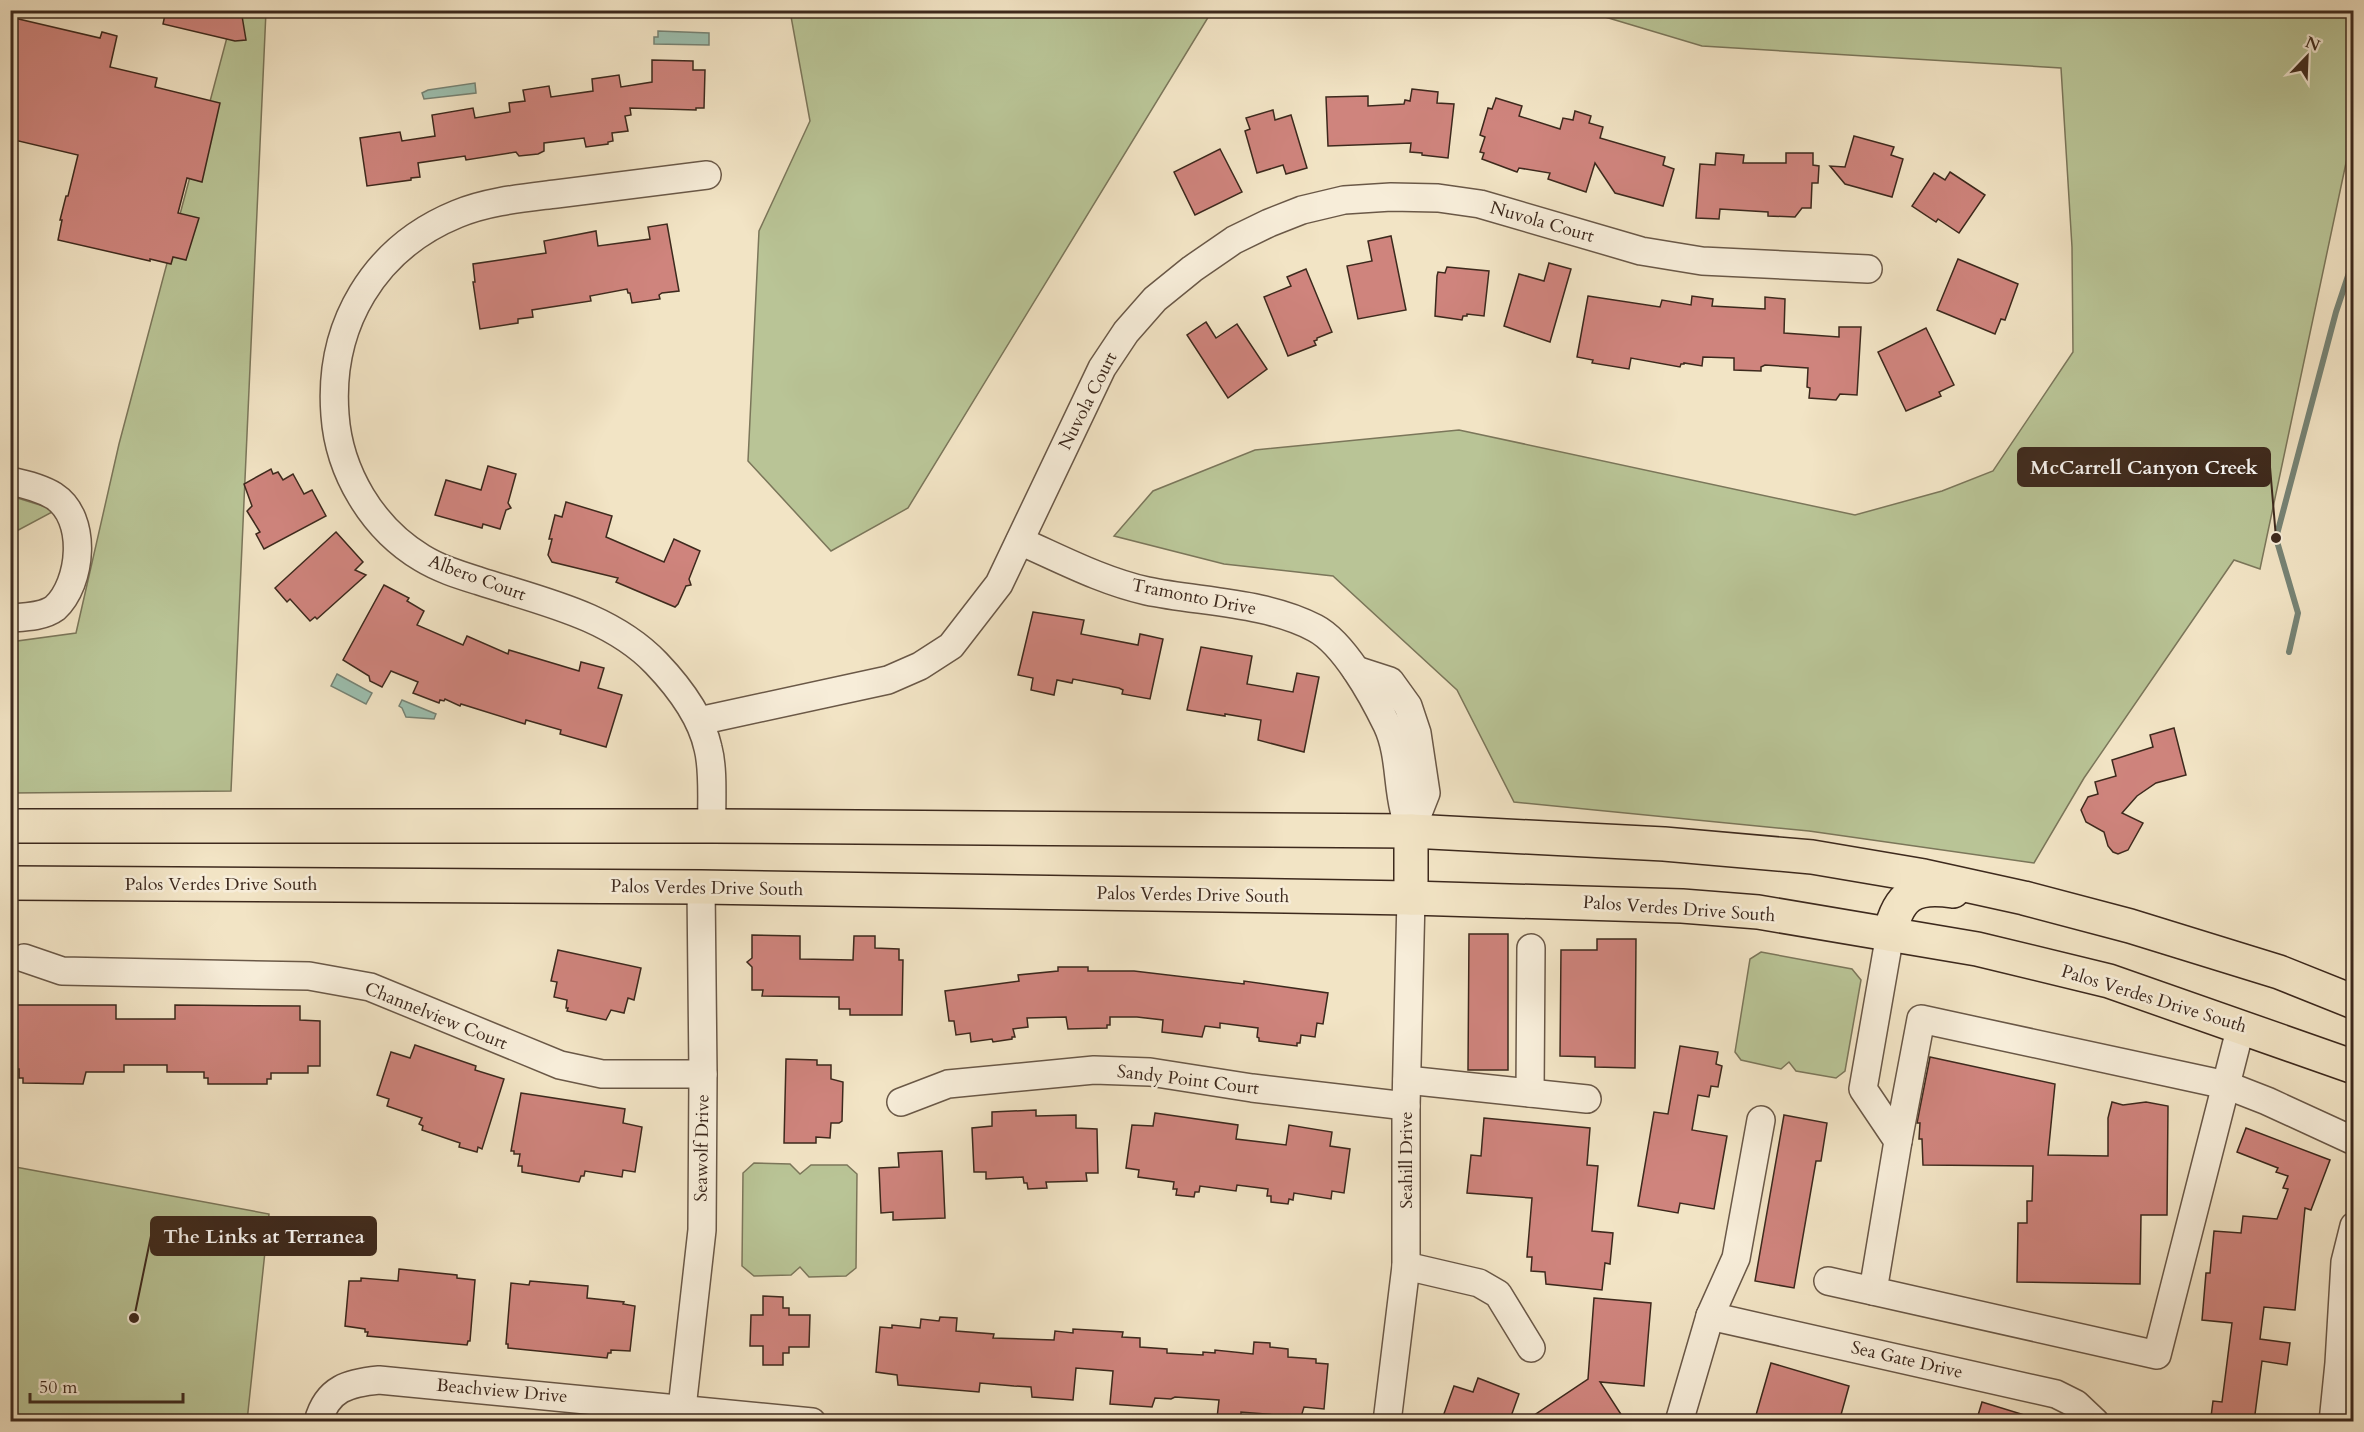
<svg xmlns="http://www.w3.org/2000/svg" width="2364" height="1432" font-family="Cardo,serif">
	<rect width="100%" height="100%" fill="#f2e4c5"/>
	<filter id="stains"><feTurbulence type="fractalNoise" baseFrequency=".00333" numOctaves="4"/><feColorMatrix values="0 0 0 0 .2 0 0 0 0 .09 0 0 0 0 .02 0 0 0 .5 -.17"/></filter>
	<radialGradient id="worn" r=".72"><stop offset=".6" stop-color="#630" stop-opacity="0"/><stop offset="1" stop-color="#630" stop-opacity=".3"/></radialGradient>
	<!-- green -->
	<g fill="#b9c496" stroke="#7b765a" stroke-width="1.5">
		<polygon points="234,11 266,11 231,791 11,793 10,642 76,633 119,444"/>
		<polygon points="790,11 1212,11 908,508 831,551 748,461 759,231 810,121"/>
		<polygon points="1585,11 2353,11 2353,130 2260,569 2234,560 2084,778 2034,863 1809,831 1514,802 1457,690 1333,576 1224,564 1114,536 1153,491 1255,450 1459,430 1855,515 1942,491 1993,471 2073,352 2072,247 2061,68 1702,46"/>
		<polygon points="11,496 56,510 11,534"/>
		<polygon points="1761,952 1852,969 1861,980 1845,1071 1836,1078 1796,1071 1789,1062 1781,1069 1741,1060 1735,1052 1750,959"/>
		<polygon points="754,1163 790,1164 800,1174 811,1165 847,1165 857,1174 856,1268 846,1276 809,1277 800,1267 791,1275 754,1276 742,1266 743,1173"/>
		<polygon points="10,1166 269,1214 247,1421 11,1421"/>
	</g>
	<!-- water -->
	<g fill="#9cbfaf" stroke="#768375" stroke-width="1.5">
		<polygon points="658,31 709,33 709,45 654,44 654,37 658,37"/>
		<polygon points="475,83 476,93 424,99 422,93 428,90"/>
		<polygon points="337,674 372,693 366,704 331,686"/>
		<polygon points="402,700 436,714 434,719 406,717 402,708 399,706"/>
	</g>
	<g fill="none" stroke-linecap="round" stroke-linejoin="round">
		<!-- stream -->
		<polyline stroke="#768375" stroke-width="6" points="2289,652 2298,613 2276,538 2336,312 2354,258"/>
	</g>
	<!-- building -->
	<g fill="#cf847d" stroke="#3d291d" stroke-width="1.5">
		<polygon points="166,10 241,10 246,40 235,41 163,24"/>
		<polygon points="10,17 100,38 102,32 117,36 110,67 157,78 155,87 220,103 202,182 187,178 178,213 199,218 186,260 173,257 171,264 150,259 150,261 58,240 62,220 60,220 66,196 68,196 78,155 10,139"/>
		<polygon points="652,60 693,61 693,70 705,70 704,108 696,108 696,110 630,108 631,115 625,116 628,131 612,133 613,141 608,142 608,144 586,147 584,138 544,143 544,151 538,154 519,156 516,152 466,160 465,156 418,163 420,177 411,178 411,180 367,186 360,138 400,132 402,141 435,136 432,115 473,108 475,118 510,112 509,103 525,101 523,90 549,86 551,97 593,91 592,79 619,75 621,87 652,82"/>
		<polygon points="1412,89 1438,92 1437,103 1454,104 1448,158 1422,155 1422,153 1410,152 1411,143 1328,146 1326,97 1368,96 1368,106 1404,104 1405,100 1410,101"/>
		<polygon points="1496,98 1522,106 1519,116 1560,129 1563,118 1573,120 1575,111 1591,116 1589,123 1603,127 1600,138 1665,157 1663,165 1674,169 1663,206 1615,193 1595,163 1586,192 1548,179 1550,173 1519,168 1517,172 1482,159 1484,153 1480,152 1485,137 1480,135 1488,108 1492,109"/>
		<polygon points="1273,110 1275,120 1291,115 1307,168 1286,174 1283,165 1257,173 1245,131 1250,129 1246,118"/>
		<polygon points="1854,136 1894,147 1891,155 1903,159 1892,197 1845,184 1830,166 1845,167"/>
		<polygon points="1220,149 1242,192 1195,215 1174,172"/>
		<polygon points="1716,153 1744,155 1743,163 1786,163 1786,153 1813,153 1813,165 1819,166 1818,183 1812,183 1811,208 1802,208 1795,217 1768,216 1768,212 1720,209 1719,219 1696,218 1700,164 1715,165"/>
		<polygon points="1950,172 1985,195 1959,233 1938,219 1936,222 1912,206 1934,173 1945,180"/>
		<polygon points="667,224 679,291 662,293 659,295 660,299 632,303 630,293 628,293 627,289 590,296 591,301 532,310 533,317 518,319 518,323 480,329 473,282 475,282 473,264 546,253 544,241 596,231 598,246 650,239 648,227"/>
		<polygon points="1391,236 1406,310 1358,319 1347,266 1372,261 1368,241"/>
		<polygon points="1958,259 2018,284 2005,320 2001,319 1995,334 1937,310"/>
		<polygon points="1549,263 1571,269 1550,342 1504,326 1519,274 1544,281"/>
		<polygon points="1447,267 1489,271 1484,316 1467,314 1467,316 1463,316 1462,320 1435,316 1437,276 1438,272 1445,273"/>
		<polygon points="1306,269 1332,332 1317,338 1317,340 1314,341 1316,345 1288,356 1264,297 1291,286 1287,277"/>
		<polygon points="1588,296 1660,307 1662,300 1691,305 1692,296 1713,299 1712,306 1765,309 1765,297 1785,299 1784,333 1839,337 1839,327 1861,327 1857,395 1840,394 1836,400 1809,398 1810,388 1807,387 1808,368 1765,365 1761,367 1761,371 1734,370 1734,358 1703,357 1702,366 1684,363 1684,364 1681,364 1680,367 1631,358 1629,369 1592,363 1593,360 1577,357"/>
		<polygon points="1206,322 1216,338 1237,324 1267,369 1228,398 1187,335"/>
		<polygon points="1926,328 1954,385 1939,392 1941,396 1906,411 1878,352"/>
		<polygon points="488,466 516,474 508,503 511,508 506,510 500,529 483,524 482,528 435,515 446,480 481,490"/>
		<polygon points="271,469 273,474 278,472 283,480 293,474 304,494 312,490 326,516 264,549 256,534 260,532 247,511 252,506 244,484"/>
		<polygon points="566,502 612,516 606,537 664,562 674,539 700,551 689,579 691,585 686,586 678,604 675,607 616,582 618,578 552,562 548,555 552,539 549,539 555,515 562,517"/>
		<polygon points="336,532 363,562 355,570 366,575 317,619 315,617 310,621 290,599 287,602 275,588"/>
		<polygon points="384,585 409,598 407,601 424,611 417,625 463,645 467,636 508,654 509,650 579,671 581,662 604,668 598,688 622,695 606,747 560,734 561,730 526,720 525,724 461,704 460,706 445,699 444,701 440,700 439,703 413,693 418,682 391,671 382,687 370,681 369,676 343,660"/>
		<polygon points="1033,612 1084,620 1081,634 1138,645 1140,634 1163,639 1150,699 1122,694 1123,690 1119,688 1073,679 1072,683 1057,680 1054,695 1031,690 1033,678 1018,675"/>
		<polygon points="1201,647 1252,656 1247,684 1293,692 1297,673 1319,677 1304,752 1258,740 1261,720 1225,714 1225,716 1187,710"/>
		<polygon points="2174,728 2186,775 2156,783 2137,796 2122,813 2143,823 2128,850 2118,854 2113,852 2108,846 2104,832 2086,822 2081,810 2088,797 2098,794 2095,782 2116,776 2112,760 2153,747 2150,735"/>
		<polygon points="1469,934 1508,934 1508,1070 1468,1070"/>
		<polygon points="752,935 800,936 800,959 853,960 854,936 875,936 875,948 899,949 899,960 903,960 902,1015 850,1015 850,1009 839,1009 839,997 762,996 763,990 752,990 752,967 747,962 752,958"/>
		<polygon points="1597,939 1636,939 1635,1068 1595,1067 1595,1057 1560,1056 1561,950 1597,950"/>
		<polygon points="558,950 641,968 634,1000 628,998 624,1013 611,1010 606,1020 567,1011 568,1008 566,1008 567,1000 554,997 557,982 551,981"/>
		<polygon points="1058,967 1088,967 1088,971 1134,971 1244,984 1244,981 1328,993 1323,1024 1317,1023 1315,1037 1301,1035 1300,1043 1297,1043 1297,1046 1259,1041 1259,1038 1257,1037 1258,1028 1220,1023 1220,1028 1205,1026 1202,1037 1162,1032 1163,1020 1137,1017 1110,1017 1110,1025 1107,1025 1107,1028 1068,1029 1066,1017 1027,1018 1028,1027 1013,1029 1015,1037 1012,1037 1012,1039 993,1042 992,1039 971,1042 970,1033 956,1035 954,1021 949,1021 945,991 1019,981 1018,975 1058,971"/>
		<polygon points="10,1005 116,1005 116,1019 175,1019 175,1005 300,1006 300,1020 320,1021 320,1066 308,1066 308,1073 271,1073 271,1079 267,1079 267,1084 208,1084 208,1078 204,1078 204,1072 167,1072 167,1065 124,1065 124,1072 86,1072 83,1084 23,1083 23,1078 19,1078 19,1069 10,1069"/>
		<polygon points="415,1045 476,1066 475,1070 504,1079 482,1149 478,1147 477,1152 459,1147 460,1143 422,1130 423,1126 419,1124 422,1118 387,1106 389,1099 377,1095 391,1052 410,1058"/>
		<polygon points="1680,1046 1718,1052 1716,1064 1722,1066 1718,1087 1711,1086 1709,1097 1698,1095 1692,1130 1727,1136 1714,1209 1680,1203 1678,1213 1638,1206 1654,1112 1668,1114"/>
		<polygon points="1930,1057 2055,1084 2048,1155 2108,1156 2108,1118 2112,1102 2123,1105 2146,1102 2168,1106 2167,1215 2141,1215 2140,1284 2017,1282 2018,1223 2027,1223 2027,1201 2032,1201 2033,1166 1923,1165 1922,1139 1919,1139 1920,1123 1917,1123"/>
		<polygon points="786,1059 817,1060 817,1065 831,1065 831,1079 843,1082 842,1121 839,1123 831,1123 830,1138 816,1137 816,1143 784,1143"/>
		<polygon points="521,1093 625,1109 623,1123 642,1127 635,1172 623,1170 622,1177 585,1171 584,1176 581,1176 579,1182 522,1172 522,1166 518,1166 520,1154 514,1154 514,1151 511,1151"/>
		<polygon points="1036,1110 1036,1116 1076,1115 1076,1128 1097,1129 1098,1173 1086,1173 1087,1181 1049,1182 1046,1182 1047,1188 1028,1189 1027,1183 1024,1183 1023,1177 986,1179 986,1172 974,1172 972,1128 992,1126 992,1112"/>
		<polygon points="1155,1113 1238,1125 1236,1139 1286,1145 1289,1125 1332,1132 1330,1146 1350,1149 1344,1193 1332,1191 1331,1199 1294,1193 1293,1200 1289,1199 1288,1204 1271,1202 1271,1196 1267,1196 1268,1189 1237,1185 1236,1191 1200,1186 1199,1192 1195,1192 1194,1197 1176,1195 1177,1189 1173,1189 1174,1182 1138,1177 1139,1170 1126,1168 1132,1125 1153,1126"/>
		<polygon points="1784,1115 1827,1123 1821,1161 1816,1161 1794,1288 1755,1281"/>
		<polygon points="1484,1118 1590,1128 1587,1165 1598,1166 1592,1231 1613,1233 1610,1264 1605,1263 1602,1290 1546,1284 1545,1272 1531,1271 1532,1257 1527,1257 1532,1198 1467,1193 1471,1155 1481,1156"/>
		<polygon points="2246,1128 2330,1160 2311,1210 2305,1208 2295,1310 2264,1307 2260,1339 2290,1343 2287,1365 2262,1361 2254,1422 2214,1422 2215,1418 2211,1417 2213,1401 2222,1402 2232,1323 2202,1320 2206,1273 2210,1273 2214,1231 2241,1233 2243,1216 2277,1219 2288,1189 2283,1188 2288,1176 2276,1172 2278,1168 2237,1152"/>
		<polygon points="942,1151 945,1218 893,1220 893,1212 881,1213 879,1168 899,1167 898,1153"/>
		<polygon points="399,1269 457,1275 457,1278 475,1280 470,1341 468,1341 467,1345 367,1336 368,1332 365,1332 365,1329 345,1326 349,1281 361,1281 361,1278 398,1281"/>
		<polygon points="530,1281 588,1286 587,1298 624,1302 623,1304 635,1306 630,1351 611,1350 611,1353 608,1353 607,1358 508,1348 508,1344 506,1344 511,1283 529,1285"/>
		<polygon points="763,1296 783,1297 783,1308 789,1308 789,1315 810,1315 809,1347 789,1347 789,1353 783,1353 783,1365 763,1365 763,1346 750,1346 751,1315 763,1315"/>
		<polygon points="1594,1298 1651,1303 1644,1386 1600,1382 1626,1422 1524,1422 1588,1379"/>
		<polygon points="940,1317 957,1318 956,1331 994,1334 993,1338 1054,1340 1055,1331 1073,1333 1073,1329 1123,1332 1122,1337 1140,1338 1140,1347 1167,1349 1167,1353 1203,1355 1203,1352 1215,1353 1215,1350 1253,1354 1254,1342 1270,1343 1270,1347 1288,1349 1288,1357 1316,1359 1316,1363 1328,1364 1324,1409 1304,1407 1301,1417 1241,1412 1241,1420 1217,1418 1219,1400 1175,1397 1171,1399 1155,1398 1152,1407 1110,1404 1113,1371 1076,1368 1073,1400 1032,1397 1031,1387 1014,1386 980,1383 979,1392 898,1385 897,1375 876,1372 880,1327 892,1328 892,1325 920,1328 921,1319 939,1321"/>
		<polygon points="1771,1363 1849,1386 1839,1422 1754,1422"/>
		<polygon points="1478,1378 1519,1394 1509,1422 1441,1422 1454,1386 1473,1392"/>
		<polygon points="1982,1402 2031,1417 2031,1422 1976,1422"/>
	</g>
	<g fill="none" stroke-linecap="round" stroke-linejoin="round">
		<defs>
			<g id="minor">
				<path d="M707 175C657 181 607 188 556 194 524 198 488 201 457 214 374 248 328 325 335 415 339 472 372 528 422 558 440 569 460 575 479 581 540 601 610 615 656 663 678 686 701 716 708 748 714 771 711 802 712 826"/>
				<path d="M10 481C25 484 41 488 54 496 88 518 82 583 55 608 43 617 24 617 10 618"/>
				<path d="M1020 541C1061 559 1102 581 1147 591 1200 602 1266 602 1315 628 1344 643 1373 696 1387 725 1400 753 1397 782 1404 810 1405 817 1409 824 1411 831"/>
				<polyline points="1356,670 1390,681 1408,706 1417,733 1426,793 1411,831"/>
				<polyline points="699,721 888,680 920,666 951,646 999,584 1102,368 1126,332 1155,299 1192,269 1234,240 1269,223 1302,210 1344,200 1391,197 1438,198 1480,204 1641,251 1702,261 1868,269"/>
				<polyline points="1890,934 1863,1089 1898,1141 1873,1291 2157,1355 2241,1026"/>
				<polyline points="24,958 62,971 309,976 370,987 560,1065 602,1074 703,1074"/>
				<polyline points="1407,1080 1587,1099"/>
				<polyline points="1530,1093 1531,948"/>
				<polyline points="901,1102 948,1084 1094,1070 1150,1072 1252,1088 1406,1106"/>
				<polyline points="1898,1141 1921,1019 2226,1085 2267,1101 2354,1141"/>
				<polyline points="1406,1266 1479,1283 1498,1294 1531,1348"/>
				<polyline points="1828,1281 1873,1291"/>
				<polyline points="1710,1316 2056,1394 2076,1404 2095,1422"/>
				<polyline points="682,1408 702,1230 703,1074 701,887"/>
				<path d="M318 1422C327 1388 349 1383 379 1380L812 1422"/>
				<polyline points="1387,1422 1406,1266 1406,1106 1411,898"/>
				<polyline points="1679,1422 1710,1316 1736,1258 1761,1120"/>
				<polyline points="2333,1422 2339,1363 2345,1262 2354,1226"/>
			</g>
			<g id="major">
				<polyline points="10,826 712,826 1411,831 1664,844 1812,857 1924,876 2024,898 2130,926 2279,972 2354,1002"/>
				<polyline points="10,883 701,887 1411,898 1682,906 1758,912 1977,949 2109,981 2354,1067"/>
				<polyline points="1411,898 1411,831"/>
				<path d="M1890 934C1898 896 1913 885 1953 891"/>
			</g>
		</defs>
		<!-- minor casing -->
		<use href="#minor" stroke="#6a5847" stroke-width="30"/>
		<!-- major casing -->
		<use href="#major" stroke="#3d291d" stroke-width="36"/>
		<!-- minor -->
		<use href="#minor" stroke="#f7edd9" stroke-width="27"/>
		<!-- major -->
		<use href="#major" stroke="#f2e4c5" stroke-width="33"/>
	</g>
	<g text-anchor="middle" dominant-baseline="central" stroke-width="5" stroke-linejoin="round" paint-order="stroke">
		<!-- street labels -->
		<g font-size="18" fill="#3d291d" stroke="#f7edd9">
			<text transform="translate(1542 222) rotate(16)">Nuvola Court</text>
			<text transform="translate(1088 401) rotate(-63)">Nuvola Court</text>
			<text transform="translate(477 578) rotate(20)">Albero Court</text>
			<text transform="translate(1194 597) rotate(11)">Tramonto Drive</text>
			<text x="221" y="884">Palos Verdes Drive South</text>
			<text transform="translate(707 888) rotate(1)">Palos Verdes Drive South</text>
			<text transform="translate(1193 895) rotate(1)">Palos Verdes Drive South</text>
			<text transform="translate(1679 909) rotate(4)">Palos Verdes Drive South</text>
			<text transform="translate(2154 999) rotate(17)">Palos Verdes Drive South</text>
			<text transform="translate(436 1016) rotate(22)">Channelview Court</text>
			<text transform="translate(1188 1080) rotate(7)">Sandy Point Court</text>
			<text transform="translate(702 1148) rotate(-89)">Seawolf Drive</text>
			<text transform="translate(1406 1160) rotate(-90)">Seahill Drive</text>
			<text transform="translate(1907 1360) rotate(13)">Sea Gate Drive</text>
			<text transform="translate(502 1391) rotate(5)">Beachview Drive</text>
		</g>
	</g>
	<!-- callouts -->
	<path fill="none" stroke="#3d291d" stroke-width="2" d="M2276 538L2270 467M134 1318L151 1236"/>
	<g fill="#3d291d" stroke="#f7edd9" stroke-width="2">
		<circle cx="2276" cy="538" r="6"/>
		<circle cx="134" cy="1318" r="6"/>
	</g>
	<g fill="#3d291d" stroke="#3d291d" stroke-width="2">
		<rect x="2018" y="448" width="252" height="38" rx="6"/>
		<rect x="151" y="1217" width="225" height="38" rx="6"/>
	</g>
	<g font-size="20" text-anchor="middle" font-weight="bold" fill="#fff">
		<text x="2144" y="474">McCarrell Canyon Creek</text>
		<text x="264" y="1243">The Links at Terranea</text>
	</g>
	<!-- margin -->
	<rect width="2364" height="1432" fill="none" stroke="#f2e4c5" stroke-width="36"/>
	<rect x="12" y="12" width="2340" height="1408" fill="none" stroke="#3d291d" stroke-width="3"/>
	<rect x="18" y="18" width="2328" height="1396" fill="none" stroke="#3d291d" stroke-width="1.5"/>
	<!-- north arrow -->
	<g transform="translate(2307 57) rotate(23)" stroke="#f7edd9" stroke-width="4.5" paint-order="stroke">
	<path d="M0-4.5L10 22L0 15L-10 22Z" fill="#3d291d"/>
	<text y="-9" font-size="16" font-weight="bold" text-anchor="middle" fill="#3d291d">N</text>
	</g>
	<!-- scale -->
	<path d="M30 1393v9h153v-9" fill="none" stroke="#3d291d" stroke-width="3"/>
	<text x="39" y="1393" font-size="18" fill="#3d291d" stroke="#f7edd9" stroke-width="4.5" paint-order="stroke">50 m</text>
	<rect width="100%" height="100%" filter="url(#stains)"/>
	<rect width="100%" height="100%" fill="url(#worn)"/>
</svg>
